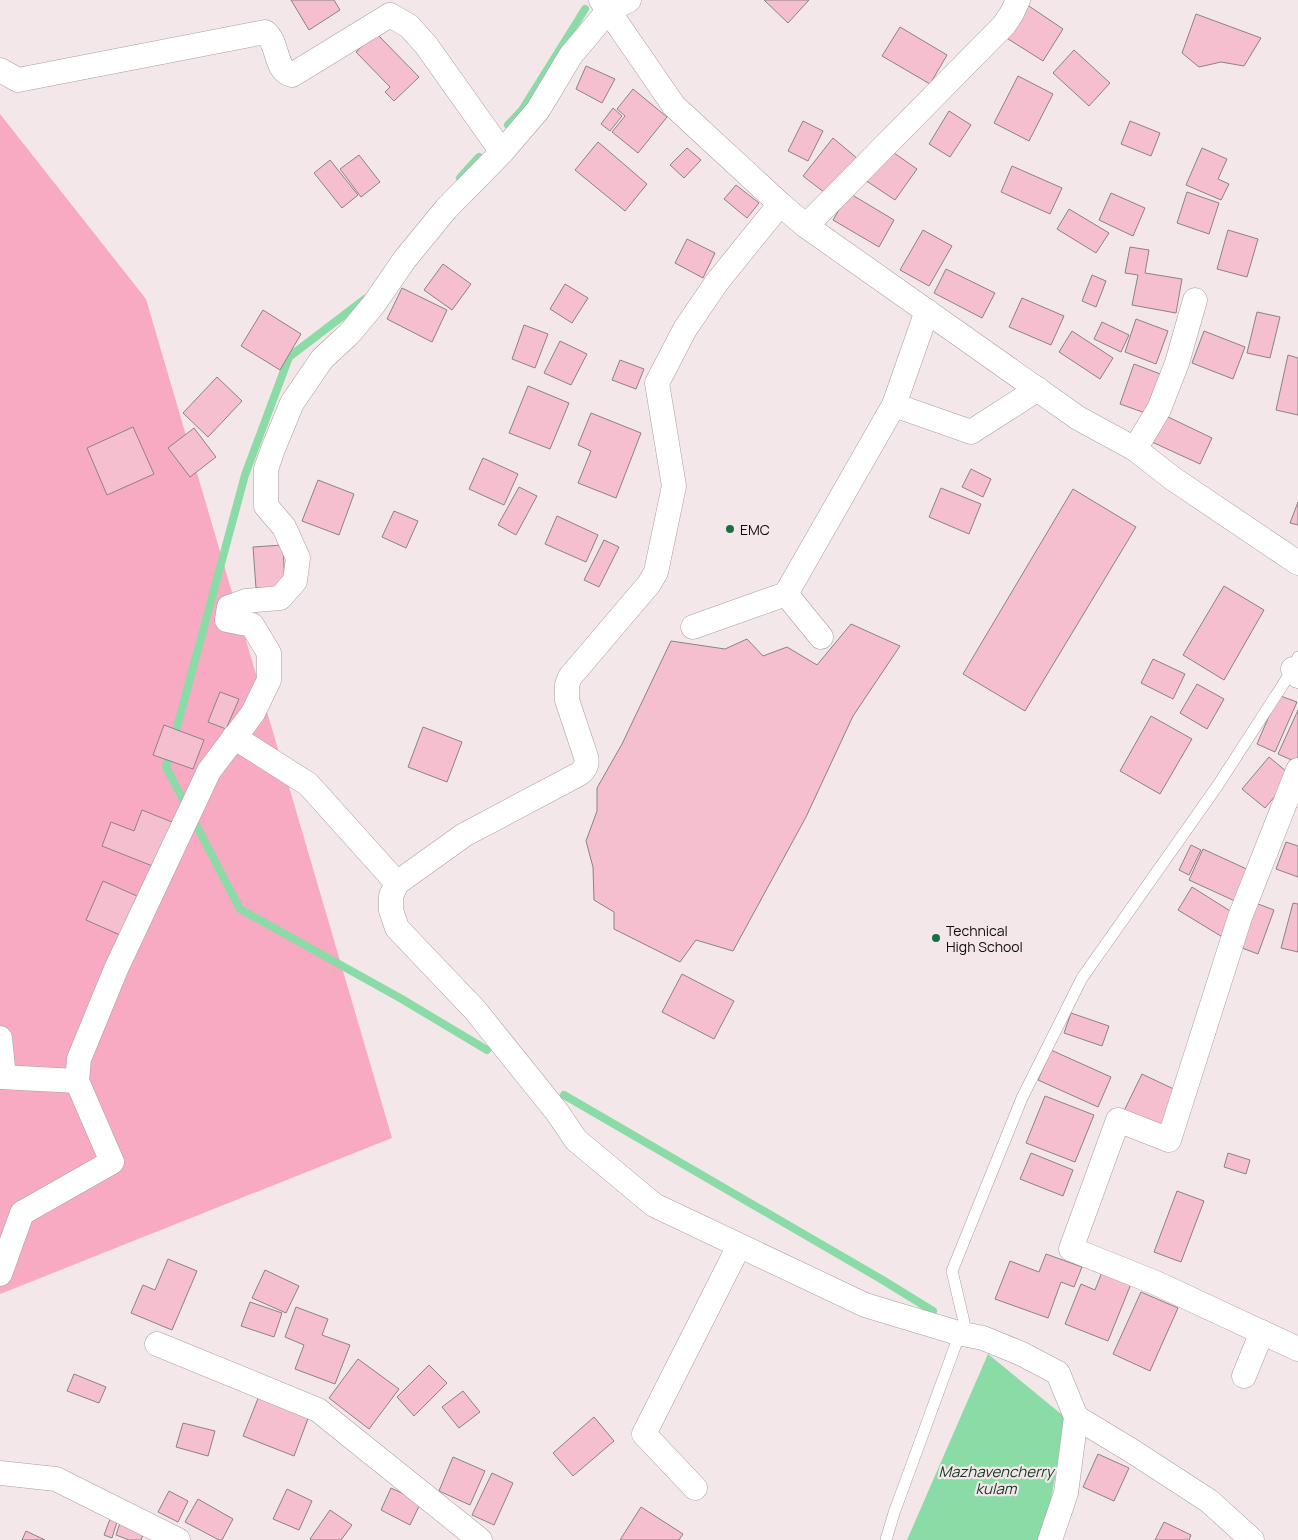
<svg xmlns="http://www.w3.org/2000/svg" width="1298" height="1540" font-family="Manrope,sans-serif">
	<rect width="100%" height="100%" fill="#f3e7ea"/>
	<!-- green -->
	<polygon fill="#f8aac3" points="0,114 146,299 392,1138 0,1294"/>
	<!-- water -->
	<polygon fill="#8bdba6" points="988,1354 1066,1418 1045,1532 1041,1540 907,1540"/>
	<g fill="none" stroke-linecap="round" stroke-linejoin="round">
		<!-- stream -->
		<g stroke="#8bdba6" stroke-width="8">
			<polyline points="508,125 522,110 585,9"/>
			<polyline points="460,178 479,157"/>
			<polyline points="174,738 245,475 289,357 365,299"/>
			<polyline points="171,751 166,767 187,807"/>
			<polyline points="192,817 240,909 400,998 487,1050"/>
			<polyline points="564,1095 881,1279 933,1311"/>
		</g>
	</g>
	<!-- building -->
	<g fill="#f5bfd0" stroke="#8d8285">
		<polygon points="291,0 334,0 340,10 309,30"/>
		<polygon points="764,0 809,0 788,23"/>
		<polygon points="1026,4 1063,29 1043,61 1005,37"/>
		<polygon points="1196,14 1261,38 1244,66 1221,62 1199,67 1182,53"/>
		<polygon points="900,27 947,55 930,84 882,56"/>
		<polygon points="376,33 419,77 394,101 385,92 390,87 356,52"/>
		<polygon points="1074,50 1110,83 1089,106 1053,73"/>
		<polygon points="586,66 615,79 602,103 576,89"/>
		<polygon points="1018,76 1053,94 1029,141 994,123"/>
		<polygon points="633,89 667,117 638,153 612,132 625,116 617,109"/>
		<polygon points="613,108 622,116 610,131 601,124"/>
		<polygon points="949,111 971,125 950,157 929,144"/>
		<polygon points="803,121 823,131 808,161 788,151"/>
		<polygon points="1130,121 1160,133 1151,156 1121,144"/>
		<polygon points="833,138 858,159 829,196 803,176"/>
		<polygon points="598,142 647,184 625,211 575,170"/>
		<polygon points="687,148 701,160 684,178 670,165"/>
		<polygon points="887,148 917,169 895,200 865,180"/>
		<polygon points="1202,148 1227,159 1218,179 1229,184 1221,200 1186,185"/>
		<polygon points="359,155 380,182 361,197 340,169"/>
		<polygon points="330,160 358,195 342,208 314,173"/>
		<polygon points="1012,166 1062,188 1050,214 1001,192"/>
		<polygon points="736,185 759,203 747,218 724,199"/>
		<polygon points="1187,192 1219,203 1209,234 1177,223"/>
		<polygon points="849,193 894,220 879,247 833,220"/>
		<polygon points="1111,193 1145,208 1133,236 1099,220"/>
		<polygon points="1069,209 1109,233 1096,253 1057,229"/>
		<polygon points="923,230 952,246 929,286 900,270"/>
		<polygon points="1228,230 1258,239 1247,277 1217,269"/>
		<polygon points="687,239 715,253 703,278 675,263"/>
		<polygon points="1130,247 1149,250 1145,273 1182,279 1176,313 1132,305 1138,275 1125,273"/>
		<polygon points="443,264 471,284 452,310 424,290"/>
		<polygon points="946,269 995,293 982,318 934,293"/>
		<polygon points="1092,275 1106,281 1096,307 1082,301"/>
		<polygon points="565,284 588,298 572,323 550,309"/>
		<polygon points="402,288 447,310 432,342 387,319"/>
		<polygon points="1022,298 1064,316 1051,345 1009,327"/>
		<polygon points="263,310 301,334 280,370 241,346"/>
		<polygon points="1257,312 1280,317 1270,358 1247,353"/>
		<polygon points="1136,319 1168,331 1156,364 1125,352"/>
		<polygon points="1102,322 1129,335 1121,352 1094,339"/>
		<polygon points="524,325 548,334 535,368 512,359"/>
		<polygon points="1072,331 1113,358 1100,379 1059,352"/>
		<polygon points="1204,331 1245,347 1233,379 1192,363"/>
		<polygon points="560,341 587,354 571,385 544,373"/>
		<polygon points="1288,355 1298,358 1298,415 1276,410"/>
		<polygon points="620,360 644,369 636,389 612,380"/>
		<polygon points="1134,364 1163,375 1148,414 1120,404"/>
		<polygon points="217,377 242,401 208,437 183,413"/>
		<polygon points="528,386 569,403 550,449 509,433"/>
		<polygon points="591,413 641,433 616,498 578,483 591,451 578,445"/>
		<polygon points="1164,415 1212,438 1200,464 1152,442"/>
		<polygon points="133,427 154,474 107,495 87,448"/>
		<polygon points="194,428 216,457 190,477 168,448"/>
		<polygon points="483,458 518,474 504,505 469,489"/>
		<polygon points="971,469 991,479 983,497 962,487"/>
		<polygon points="318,480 354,494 339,535 302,521"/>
		<polygon points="519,487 537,496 516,535 498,525"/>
		<polygon points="941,488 981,504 969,534 929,517"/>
		<polygon points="1073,489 1136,527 1025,711 963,674"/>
		<polygon points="1298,502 1298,525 1290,523"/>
		<polygon points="394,511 418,521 406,548 382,537"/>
		<polygon points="557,516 598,535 586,562 545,544"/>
		<polygon points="604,540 619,547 599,587 584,580"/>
		<polygon points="283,545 285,587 256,588 253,547"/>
		<polygon points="1224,586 1264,610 1224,680 1183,655"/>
		<polygon points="851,624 900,646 853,716 806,817 733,951 696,940 680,962 614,929 614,912 594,900 593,867 586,841 597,811 597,788 622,744 671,641 725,649 747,639 763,656 787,647 817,665"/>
		<polygon points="1153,659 1185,674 1173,699 1141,683"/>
		<polygon points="1197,684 1224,699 1207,729 1180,713"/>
		<polygon points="220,692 239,699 226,729 208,722"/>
		<polygon points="1278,695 1297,702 1275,752 1257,744"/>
		<polygon points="1298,710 1298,759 1296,762 1278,754"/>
		<polygon points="1151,716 1192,739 1160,794 1120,771"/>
		<polygon points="164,725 204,740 193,769 153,755"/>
		<polygon points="423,727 462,742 447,782 408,767"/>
		<polygon points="1269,757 1292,776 1265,808 1242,789"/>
		<polygon points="142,810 172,822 155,867 102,846 111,822 134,831"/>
		<polygon points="1286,842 1298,846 1298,877 1276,869"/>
		<polygon points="1191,845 1201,850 1189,875 1179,870"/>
		<polygon points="1203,849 1251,871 1237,902 1189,880"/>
		<polygon points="103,881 137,896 120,935 86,920"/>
		<polygon points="1192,887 1238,916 1224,938 1178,910"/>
		<polygon points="1250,901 1274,910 1258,954 1234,945"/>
		<polygon points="1293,903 1298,904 1298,952 1281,948"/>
		<polygon points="682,974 734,1001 714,1039 662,1012"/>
		<polygon points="1071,1013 1109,1026 1102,1046 1064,1033"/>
		<polygon points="1051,1050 1111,1077 1098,1107 1038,1080"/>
		<polygon points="1142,1074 1180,1092 1160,1134 1122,1115"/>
		<polygon points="1045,1096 1094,1115 1075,1162 1026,1143"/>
		<polygon points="1031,1153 1073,1170 1063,1196 1020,1179"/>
		<polygon points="1228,1153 1250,1160 1246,1174 1224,1167"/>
		<polygon points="1177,1191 1204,1201 1181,1262 1154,1252"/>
		<polygon points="1046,1254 1082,1267 1074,1287 1061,1282 1048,1318 995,1299 1010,1261 1039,1272"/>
		<polygon points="168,1259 197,1271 172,1330 131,1313 143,1285 155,1290"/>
		<polygon points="265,1270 299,1286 286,1313 252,1298"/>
		<polygon points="1102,1272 1131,1284 1108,1341 1065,1324 1081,1284 1095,1290"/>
		<polygon points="1141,1292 1178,1308 1150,1371 1113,1354"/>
		<polygon points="250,1302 282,1313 274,1337 241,1326"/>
		<polygon points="296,1307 328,1319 322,1335 350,1345 335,1384 295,1369 304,1345 285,1337"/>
		<polygon points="358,1359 399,1389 369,1429 329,1398"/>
		<polygon points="429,1365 447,1383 414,1416 397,1397"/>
		<polygon points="74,1374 106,1387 99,1403 67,1391"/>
		<polygon points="463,1391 480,1412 459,1428 442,1407"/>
		<polygon points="259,1396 309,1416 294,1456 243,1436"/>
		<polygon points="594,1417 614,1441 573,1476 553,1453"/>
		<polygon points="183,1423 215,1431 208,1456 176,1447"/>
		<polygon points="1098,1454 1129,1468 1114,1501 1083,1487"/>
		<polygon points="453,1457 485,1471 470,1505 439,1491"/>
		<polygon points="492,1473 513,1483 494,1525 472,1515"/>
		<polygon points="391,1488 421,1502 410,1525 381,1510"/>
		<polygon points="287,1489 312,1501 299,1530 273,1519"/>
		<polygon points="169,1491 188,1501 178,1522 158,1512"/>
		<polygon points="198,1499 233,1519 222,1540 219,1540 185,1522"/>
		<polygon points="641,1507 683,1534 679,1540 620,1540"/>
		<polygon points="330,1510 352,1525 341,1540 312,1540 310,1539"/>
		<polygon points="110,1519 117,1522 112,1538 104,1535"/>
		<polygon points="1164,1522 1191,1535 1189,1540 1155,1540"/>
		<polygon points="120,1523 144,1532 141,1540 129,1540 116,1535"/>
		<polygon points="26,1531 45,1540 22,1540"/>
	</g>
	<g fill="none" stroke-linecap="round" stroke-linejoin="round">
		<defs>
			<polyline id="lane" points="886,1540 894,1513 964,1322 952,1271 1022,1098 1082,978 1218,785 1293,669 1298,657"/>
			<g id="street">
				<polyline points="601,0 674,106 780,204 806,226 1078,418 1135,449 1172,478 1298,563"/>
				<path d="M0 70 18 80 265 32C279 42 274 71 292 75L390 15 409 26 426 45 502 152"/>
				<path d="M780 204 717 282 685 329 657 383 674 486 656 572 649 584 570 677 567 685V700L586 757C588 764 585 770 579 774L464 835 397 883 391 896V910L397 928 475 1010 557 1112 576 1140 654 1205 865 1305 958 1333 983 1338 1022 1354 1058 1373 1076 1417 1066 1493 1050 1540"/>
				<polyline points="806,226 1004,25 1012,13 1018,0"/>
				<polyline points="894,405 971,432 1038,389"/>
				<polyline points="1135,449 1159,409 1177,363 1195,300"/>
				<polyline points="786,594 821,637"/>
				<polyline points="693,627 786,594 894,405 927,311"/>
				<polyline points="1293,669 1298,676"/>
				<polyline points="234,737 308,784 397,883"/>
				<polyline points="1298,770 1240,917 1169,1140 1118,1120 1071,1249 1156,1283 1298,1349"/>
				<polyline points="0,1038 4,1077"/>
				<polyline points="0,1077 77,1081"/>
				<polyline points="0,1274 22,1213 112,1162 77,1081 79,1059 116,969 209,771 253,713 269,680 269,653 252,625 227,620 229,607 246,601 280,598 295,581 298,558 284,527 266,506 266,469 273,449 292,403 322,359 349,334 374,304 405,259 446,209 502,152 538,110 571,55 608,11 629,0"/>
				<polyline points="157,1344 318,1410 480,1540"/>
				<polyline points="1244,1376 1262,1332"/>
				<polyline points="1076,1417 1132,1451 1209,1501 1252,1540"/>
				<polyline points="0,1473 56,1479 178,1540"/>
				<polyline points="695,1488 644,1434 739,1246"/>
			</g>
		</defs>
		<!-- lane casing -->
		<use href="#lane" stroke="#a99da1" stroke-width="12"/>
		<!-- street casing -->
		<use href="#street" stroke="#a99da1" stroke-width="25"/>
		<!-- lane -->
		<use href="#lane" stroke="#fff" stroke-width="11"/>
		<!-- street -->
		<use href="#street" stroke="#fff" stroke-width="24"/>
	</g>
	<!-- markers -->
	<g fill="#1a6f41" stroke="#f3e7ea" stroke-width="2">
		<circle cx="730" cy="529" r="5"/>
		<circle cx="936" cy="938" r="5"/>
	</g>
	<g text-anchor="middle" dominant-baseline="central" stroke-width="4.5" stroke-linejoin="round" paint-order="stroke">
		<!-- poi labels -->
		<g font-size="14" fill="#0f0b0c" stroke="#f3e7ea" text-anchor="start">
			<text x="740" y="529">EMC</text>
			<text x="946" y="930">Technical<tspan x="946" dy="16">High School</tspan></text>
		</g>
		<!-- water labels -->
		<g font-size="15" font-style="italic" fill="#153823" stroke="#f3e7ea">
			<text x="996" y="1471">Mazhavencherry<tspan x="996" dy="17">kulam</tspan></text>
		</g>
	</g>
</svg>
